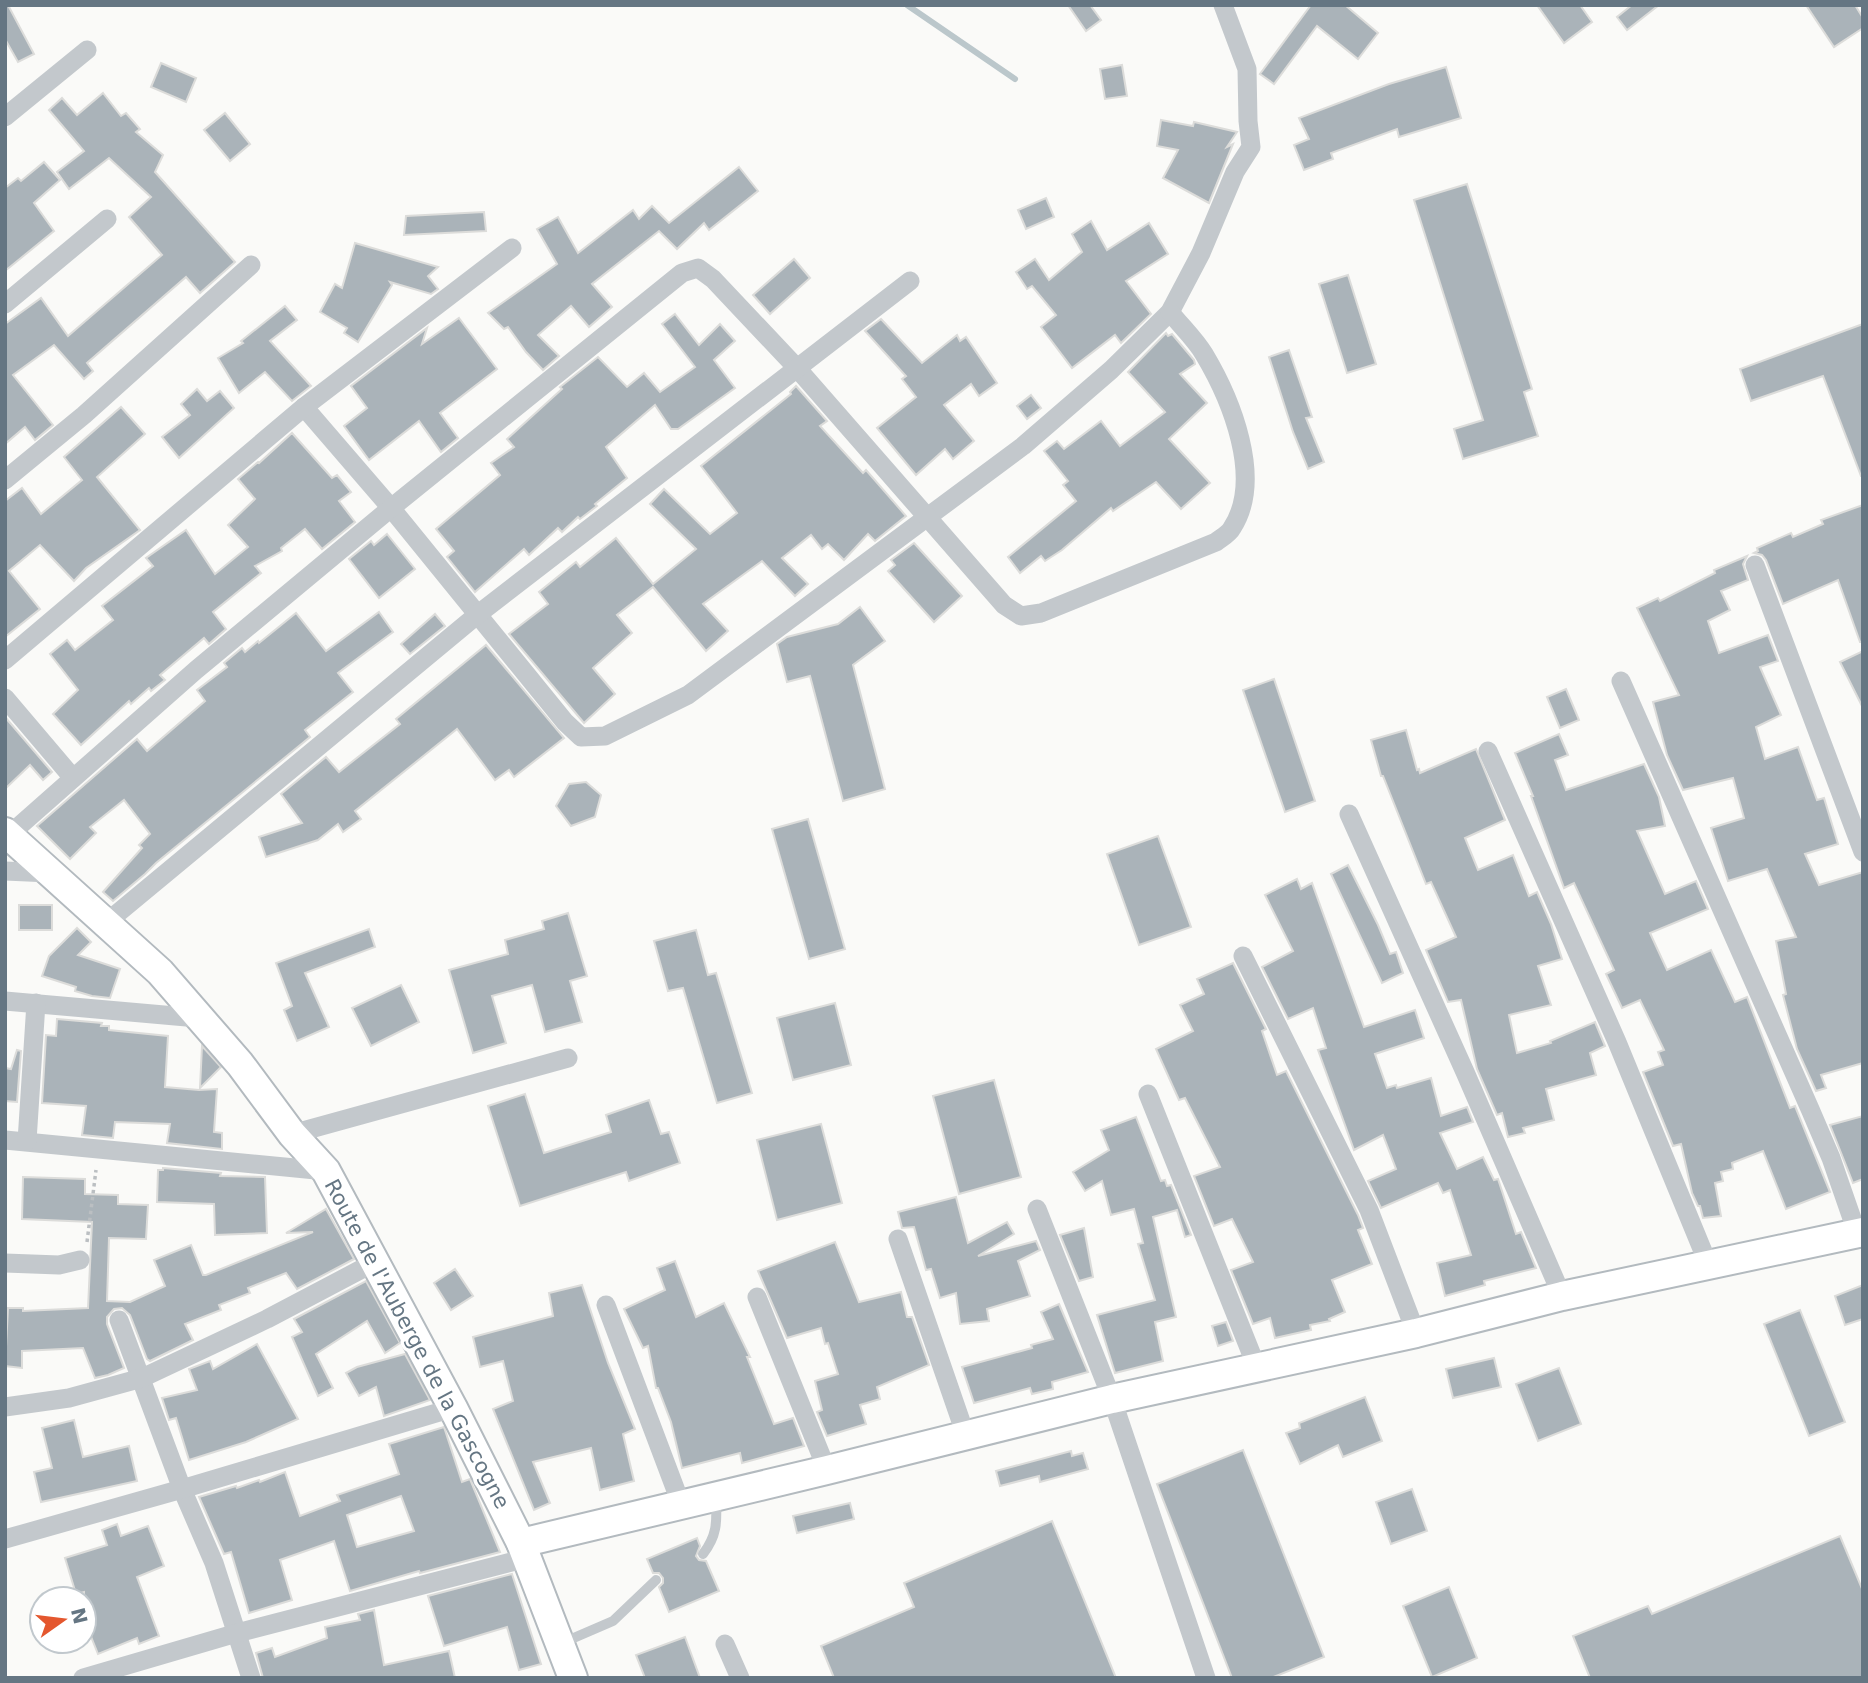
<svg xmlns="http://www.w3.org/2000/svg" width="1868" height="1683" font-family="'DejaVu Sans',sans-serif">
	<rect width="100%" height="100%" fill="#fafaf8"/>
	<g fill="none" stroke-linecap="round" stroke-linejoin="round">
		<!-- stream -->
		<polyline stroke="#bbc7cb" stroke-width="6" points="907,5 1015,79"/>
	</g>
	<!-- building -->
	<g fill="#aab3b9" stroke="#dcdcda" stroke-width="2" fill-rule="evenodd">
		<polygon points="5,5 8,5 34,54 18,62 5,39"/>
		<polygon points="1068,5 1090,5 1101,20 1086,31"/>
		<polygon points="1311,5 1345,5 1378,33 1358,59 1317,26 1274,84 1260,74"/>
		<polygon points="1537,5 1580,5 1592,22 1564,43"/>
		<polygon points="1632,5 1659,5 1627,30 1617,17"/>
		<polygon points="1806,5 1855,5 1863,18 1863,28 1834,47"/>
		<polygon points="161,63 196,78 186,102 151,87"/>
		<polygon points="1122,65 1127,96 1105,99 1100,69"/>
		<polygon points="1446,67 1461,118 1399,137 1397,129 1331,153 1333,159 1304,170 1294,145 1309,139 1299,118 1389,84"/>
		<polygon points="103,93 121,116 126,113 140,129 136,132 163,155 155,172 235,262 200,293 186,277 87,363 93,371 84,379 54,345 13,375 53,425 35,440 25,427 5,444 5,324 41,298 68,336 162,255 129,217 151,197 109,158 69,189 57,172 84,151 49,110 62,98 77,115"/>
		<polygon points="225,113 250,144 230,161 204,130"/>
		<polygon points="1161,120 1193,126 1194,122 1237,132 1227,147 1233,144 1209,203 1163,178 1178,150 1157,146"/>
		<polygon points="44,162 60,180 34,203 54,231 5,271 5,188 18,178 21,181"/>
		<polygon points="739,167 758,191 709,230 704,223 677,249 659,231 592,284 612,307 589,327 571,306 538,335 559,356 543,370 526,352 508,327 504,329 488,313 557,264 537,229 558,217 578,253 633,210 639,219 652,206 669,223"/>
		<polygon points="1467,184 1532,389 1524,392 1538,436 1463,459 1454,429 1483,420 1414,200"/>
		<polygon points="1046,198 1054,217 1026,229 1018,210"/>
		<polygon points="484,212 486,231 404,235 406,216"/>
		<polygon points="1091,221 1107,250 1149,223 1168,254 1126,281 1151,314 1121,343 1115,335 1072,368 1041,327 1056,315 1032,286 1027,289 1016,272 1035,259 1049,280 1082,252 1072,234"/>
		<polygon points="355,243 438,267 428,276 438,289 431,294 390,282 392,285 358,342 344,333 347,328 320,312 335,284 342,288"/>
		<polygon points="794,259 810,278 770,314 753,295"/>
		<polygon points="1348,275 1376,364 1347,373 1319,284"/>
		<polygon points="285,306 297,320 270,341 311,386 292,401 265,372 239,393 218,358 243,343 241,341"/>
		<polygon points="675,314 699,345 720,324 735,341 714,360 735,388 678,429 671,429 655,405 606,447 627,478 595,504 597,506 580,519 578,517 562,532 558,528 529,555 524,549 475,592 447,557 454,551 436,529 500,475 491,463 514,447 507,439 562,389 560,387 598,357 627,387 644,373 660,392 695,367 662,324"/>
		<polygon points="459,318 497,369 440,413 458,438 441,452 419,421 369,460 344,426 367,408 351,386 427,328 422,344"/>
		<polygon points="881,319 922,363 957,335 960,341 966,337 997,383 979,396 971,384 944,405 974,441 953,459 945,449 916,475 877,428 916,397 902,379 906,376 865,331"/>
		<polygon points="1863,324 1863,476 1861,476 1823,376 1751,401 1740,369"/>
		<polygon points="1166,333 1168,336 1172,334 1194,360 1195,364 1180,374 1207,403 1169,439 1210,483 1181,509 1156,482 1113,511 1111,508 1062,550 1045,561 1041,556 1020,573 1008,557 1076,501 1063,485 1068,481 1044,451 1057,441 1064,449 1101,421 1120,446 1165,412 1128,372"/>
		<polygon points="1289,350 1312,417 1306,418 1324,462 1308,469 1293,432 1269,357"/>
		<polygon points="796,386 827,421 820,426 863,473 866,470 906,516 875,541 868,534 844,560 828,544 822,549 811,535 782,558 808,584 795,596 762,561 703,604 728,631 706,651 653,587 617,615 632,633 593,668 615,694 584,723 509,634 548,604 539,592 576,562 580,567 616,538 653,584 696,549 650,504 664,489 710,534 737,513 701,466 791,394 790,392"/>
		<polygon points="197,389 207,401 220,391 234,408 179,458 162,437 190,415 181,404"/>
		<polygon points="1031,395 1041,408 1027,419 1017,406"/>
		<polygon points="121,407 145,434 97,477 140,530 86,568 74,581 40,545 9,571 40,609 5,637 5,501 22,488 41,514 82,480 64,457"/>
		<polygon points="292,433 332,478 337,475 351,492 339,501 355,522 322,549 305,529 281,548 282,551 255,566 261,573 213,612 226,629 209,644 204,638 160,675 165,680 151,691 149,688 131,704 129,701 81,745 53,714 78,690 50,654 67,640 75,650 113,620 102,606 153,566 146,558 186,530 215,574 248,547 228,525 255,499 238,479 258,462 259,463"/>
		<polygon points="1863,505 1863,642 1860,642 1838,580 1783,604 1766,560 1762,555 1754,553 1758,551 1757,548 1791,533 1793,537 1823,524 1821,520"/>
		<polygon points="387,534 415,569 379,598 349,559 371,541 374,545"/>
		<polygon points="914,543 962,596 934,622 888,571 895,565 891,560"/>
		<polygon points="1747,556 1743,564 1748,580 1721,591 1730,610 1708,621 1719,653 1768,635 1778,661 1760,667 1781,715 1756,727 1765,759 1798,747 1817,800 1824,798 1838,844 1805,854 1819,885 1863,872 1863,1063 1821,1075 1826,1088 1816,1091 1797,1049 1783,995 1786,994 1776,941 1796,937 1767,869 1728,881 1711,828 1744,818 1733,778 1683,790 1667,755 1653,702 1679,695 1637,608 1658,598 1660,601 1715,573 1714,570"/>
		<polygon points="860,607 885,641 853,665 885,789 843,801 810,676 787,682 777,644 787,637 838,624"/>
		<polygon points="379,612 393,632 338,673 353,692 305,730 310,737 156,863 145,874 113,901 103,892 142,848 139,845 150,834 124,800 90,827 96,833 70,859 37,826 137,739 147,751 205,701 197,690 227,667 224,663 242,648 245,652 258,641 259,643 296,613 326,651"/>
		<polygon points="435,614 445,626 410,654 401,644"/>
		<polygon points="486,645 564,738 514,777 509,770 495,780 457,729 355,811 361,819 343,832 338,824 318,840 266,857 259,837 302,823 281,794 326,757 339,772 400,724 396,719"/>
		<polygon points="1863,651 1863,708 1840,662"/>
		<polygon points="1274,679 1315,801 1285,812 1243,690"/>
		<polygon points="1566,689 1579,720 1560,728 1547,697"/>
		<polygon points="5,717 52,772 43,780 30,765 5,789"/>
		<polygon points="1406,730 1417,770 1419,769 1420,773 1476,749 1505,820 1465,838 1478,870 1513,855 1529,896 1537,892 1551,924 1562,959 1538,966 1551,1005 1509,1015 1517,1053 1551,1043 1550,1041 1595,1022 1605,1046 1590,1053 1596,1075 1546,1089 1554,1120 1523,1128 1525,1133 1508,1137 1502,1113 1497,1115 1477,1069 1461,1000 1448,1002 1426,950 1456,937 1431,882 1426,884 1383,776 1381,776 1371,740"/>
		<polygon points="1559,734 1568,755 1555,760 1566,790 1644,764 1659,797 1665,826 1637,831 1665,894 1696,881 1708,909 1650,933 1667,970 1711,950 1735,1002 1747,997 1790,1108 1795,1106 1830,1192 1786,1209 1763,1151 1732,1163 1733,1169 1721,1172 1723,1181 1715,1183 1721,1216 1703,1218 1700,1206 1698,1206 1692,1193 1681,1144 1673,1146 1643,1072 1663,1065 1658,1052 1664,1050 1640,1000 1622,1008 1606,974 1614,970 1574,883 1564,888 1531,796 1533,796 1515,753"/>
		<polygon points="586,782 601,795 595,817 571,826 556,806 569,784"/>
		<polygon points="808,819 845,949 809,959 772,829"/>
		<polygon points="1158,836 1191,927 1139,945 1107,854"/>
		<polygon points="1348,865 1378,925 1390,954 1396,952 1403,973 1382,983 1331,874"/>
		<polygon points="1297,879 1301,889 1312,883 1364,1027 1415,1010 1424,1038 1375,1054 1387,1088 1396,1085 1397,1088 1431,1078 1441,1116 1467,1107 1473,1122 1440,1133 1457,1169 1483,1157 1494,1180 1498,1179 1516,1234 1521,1232 1536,1268 1484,1281 1485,1285 1445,1296 1437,1263 1471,1255 1450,1190 1443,1193 1438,1183 1381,1208 1368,1181 1396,1169 1383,1135 1354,1150 1318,1050 1326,1048 1313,1008 1288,1019 1262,967 1293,951 1265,895"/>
		<rect x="19" y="905" width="33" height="25"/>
		<polygon points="568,913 587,976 570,981 582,1022 545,1032 532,985 492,996 506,1043 473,1053 449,970 508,954 505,940 544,929 542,921"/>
		<polygon points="77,928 91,942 78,955 120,969 110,998 92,996 75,991 76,987 42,976 49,956"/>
		<polygon points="369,929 375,947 305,973 329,1027 297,1041 284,1010 292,1006 276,963"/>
		<polygon points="696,930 708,975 716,973 752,1093 717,1103 683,988 668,991 654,941"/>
		<polygon points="1233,963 1266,1029 1262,1031 1277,1075 1286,1071 1358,1215 1363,1228 1358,1230 1372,1264 1332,1280 1345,1312 1329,1319 1330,1321 1310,1325 1311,1330 1275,1338 1270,1318 1253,1324 1231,1270 1253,1262 1232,1219 1214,1226 1194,1176 1220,1167 1185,1098 1179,1100 1156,1049 1193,1031 1180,1005 1204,994 1197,979"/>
		<polygon points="401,985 419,1022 371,1046 352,1008"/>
		<polygon points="835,1003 851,1065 793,1080 777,1018"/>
		<polygon points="57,1019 102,1023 101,1026 109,1026 109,1030 168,1036 165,1087 199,1090 217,1089 214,1132 222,1133 222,1149 167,1143 170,1124 115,1122 113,1138 82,1135 86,1106 42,1103 46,1035 56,1036"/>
		<polygon points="202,1046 221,1067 200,1088"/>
		<polygon points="17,1050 21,1051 17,1102 5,1101 5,1068 11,1069"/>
		<polygon points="994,1080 1021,1177 959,1194 933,1096"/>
		<polygon points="525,1094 544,1153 611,1132 606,1115 649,1100 661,1134 669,1132 680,1163 629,1181 626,1172 520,1206 488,1106"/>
		<polygon points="1863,1116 1863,1179 1853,1183 1830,1125"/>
		<polygon points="1136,1117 1161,1181 1165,1180 1167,1186 1171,1185 1191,1235 1185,1237 1177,1210 1153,1217 1176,1317 1155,1322 1163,1361 1115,1373 1097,1315 1155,1300 1138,1244 1143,1243 1134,1209 1111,1215 1102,1181 1085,1191 1073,1172 1109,1150 1101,1130"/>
		<polygon points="821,1124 842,1203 777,1220 757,1140"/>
		<polygon points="163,1168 221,1173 220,1176 265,1177 267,1233 215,1235 214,1204 157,1202 158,1170 163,1170"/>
		<polygon points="23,1177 85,1179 85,1194 118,1195 118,1204 148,1205 146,1239 109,1238 107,1301 130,1302 165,1286 154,1260 191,1245 203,1275 206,1275 313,1232 286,1233 326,1209 354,1259 297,1289 286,1273 248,1288 250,1293 219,1305 221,1310 185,1324 193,1340 150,1361 147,1359 130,1315 122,1308 114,1309 107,1317 107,1324 124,1368 108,1375 95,1378 83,1348 22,1351 22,1368 5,1366 8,1308 23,1308 23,1311 88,1308 92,1222 22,1219"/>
		<polygon points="956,1197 968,1243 1007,1222 1014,1234 978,1256 1036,1241 1040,1250 1018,1261 1030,1296 987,1309 989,1321 960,1324 956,1293 940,1298 931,1269 926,1270 914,1227 902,1228 898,1212"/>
		<polygon points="1084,1228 1093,1277 1079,1281 1060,1235"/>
		<polygon points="835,1242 859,1302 901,1292 907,1317 912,1317 929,1365 877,1387 880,1399 860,1405 866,1424 827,1436 817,1412 822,1410 815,1381 838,1374 828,1343 825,1344 821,1328 787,1338 758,1271"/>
		<polygon points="675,1261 696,1317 724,1303 750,1357 747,1357 774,1424 793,1418 804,1446 742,1463 740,1453 682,1468 671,1422 658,1388 656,1388 648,1346 643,1348 624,1309 665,1290 657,1268"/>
		<polygon points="455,1269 473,1296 451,1310 434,1283"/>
		<polygon points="366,1281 400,1343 385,1353 367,1321 316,1354 333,1388 318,1396 292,1337 302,1332 294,1319"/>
		<polygon points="582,1285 608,1363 635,1429 623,1434 634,1481 600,1490 591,1448 533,1462 550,1503 534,1510 493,1409 513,1401 503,1361 480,1367 473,1337 553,1316 549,1293"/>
		<polygon points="1863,1285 1863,1319 1845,1325 1835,1296"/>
		<polygon points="1059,1304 1088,1372 1052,1382 1053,1389 1032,1394 1030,1388 974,1403 962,1367 1032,1348 1031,1345 1053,1339 1041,1312"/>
		<polygon points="1800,1310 1845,1422 1809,1436 1764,1324"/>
		<polygon points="1226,1322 1233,1341 1218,1346 1212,1326"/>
		<polygon points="257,1344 298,1419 246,1442 189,1460 176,1418 169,1420 162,1398 197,1390 189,1369 210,1361 213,1369"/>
		<polygon points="405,1354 430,1400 384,1416 376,1387 359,1396 346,1373 357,1367"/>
		<polygon points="1494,1358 1501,1387 1453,1398 1446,1369"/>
		<polygon points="1559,1368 1581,1424 1538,1441 1516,1384"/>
		<polygon points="1365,1397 1382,1441 1343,1457 1338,1445 1300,1464 1286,1433 1300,1428 1299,1423"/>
		<polygon points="74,1420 83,1457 129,1446 137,1481 41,1502 34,1472 52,1468 42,1428"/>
		<path d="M444 1427 462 1482 470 1479 500 1552 420 1573 419 1571 350 1591 334 1541 280 1560 292 1600 249 1613 231 1552 224 1554 199 1497 236 1486 237 1488 259 1480 260 1482 285 1472 300 1516 340 1501 337 1495 399 1474 389 1444ZM401 1496 414 1531 357 1547 347 1515Z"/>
		<polygon points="1243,1450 1324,1657 1271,1678 1232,1678 1157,1484"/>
		<polygon points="1071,1451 1072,1456 1083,1453 1088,1469 1040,1482 1039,1476 1000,1486 996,1471"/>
		<polygon points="1412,1489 1427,1531 1391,1544 1376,1502"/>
		<polygon points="850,1503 854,1519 797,1533 793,1516"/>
		<polygon points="1052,1521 1116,1678 834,1678 821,1646 914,1607 904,1583"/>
		<polygon points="117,1524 121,1536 148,1526 164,1566 137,1577 159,1636 139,1644 137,1638 98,1654 84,1619 84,1592 76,1594 65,1558 107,1545 102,1530"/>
		<polygon points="1840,1536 1863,1591 1863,1678 1590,1678 1573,1636 1648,1606 1652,1614"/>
		<polygon points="697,1538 700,1546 696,1556 699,1560 706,1561 719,1591 669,1612 659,1587 663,1583 663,1578 659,1573 653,1573 647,1559"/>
		<polygon points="512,1574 541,1664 519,1670 507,1627 444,1646 428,1596"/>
		<polygon points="1449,1587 1477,1658 1432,1677 1403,1606"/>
		<polygon points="374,1610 384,1665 449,1651 455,1678 263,1678 256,1653 272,1648 275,1657 327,1638 325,1627 360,1620 358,1614"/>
		<polygon points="685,1637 700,1678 645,1678 636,1655"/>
	</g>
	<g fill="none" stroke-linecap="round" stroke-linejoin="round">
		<defs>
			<g id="secondary">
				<polyline points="5,832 160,972 240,1064 292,1134 326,1171 453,1408 521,1543 573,1678"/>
				<polyline points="521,1543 827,1470 1112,1399 1416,1333 1562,1296 1863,1232"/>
			</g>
		</defs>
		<!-- secondary casing -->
		<use href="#secondary" stroke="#b3babf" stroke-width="32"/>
		<!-- path -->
		<polyline stroke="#bbbfc2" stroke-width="3.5" stroke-dasharray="3.5 3.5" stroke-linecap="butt" points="87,1242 96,1170"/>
		<!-- lane -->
		<g stroke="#c3c8cc" stroke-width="10">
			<path d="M703 1554C717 1536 717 1522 716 1501"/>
			<polyline points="562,1643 613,1621 656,1580"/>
		</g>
		<!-- street -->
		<g stroke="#c3c8cc" stroke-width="19">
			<polyline points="5,117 87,50"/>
			<polyline points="5,304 107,219"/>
			<polyline points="304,407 391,508 565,722 581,737 605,736 688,695 1023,446 1111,370 1170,312 1201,253 1235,172 1251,147 1248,121 1247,69 1223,5"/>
			<polyline points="5,480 84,415 251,265"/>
			<polyline points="1755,565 1863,852"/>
			<polyline points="5,660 304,407 512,248"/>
			<polyline points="1621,681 1810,1109 1831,1158 1857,1233"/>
			<polyline points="5,698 73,778"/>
			<polyline points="1488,751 1617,1042 1709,1266"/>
			<polyline points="1349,814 1465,1072 1562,1296"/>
			<path d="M9 835 196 670 391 508 682 273 698 268 713 279 796 367 1004 605 1021 616 1041 613 1216 542C1221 538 1229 534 1232 528 1264 479 1231 399 1204 354 1195 339 1181 326 1170 312"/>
			<polyline points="5,871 50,873"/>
			<polyline points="107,922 477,615 910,281"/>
			<polyline points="1243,956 1369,1210 1416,1333"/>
			<polyline points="5,1001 198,1018"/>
			<polyline points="1148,1094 1257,1368"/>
			<polyline points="292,1134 568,1058"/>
			<polyline points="5,1140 326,1171"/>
			<polyline points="27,1141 36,1003"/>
			<polyline points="1037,1209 1112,1399 1206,1678"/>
			<polyline points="898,1239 966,1436"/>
			<polyline points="5,1263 59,1265 80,1260"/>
			<polyline points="757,1297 827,1470"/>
			<polyline points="606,1305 681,1504"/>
			<polyline points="119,1320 182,1489 214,1563 251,1678"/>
			<polyline points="5,1407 69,1398 142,1378 267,1319 375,1262"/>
			<polyline points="5,1539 182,1489 453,1408"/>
			<polyline points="725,1644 740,1678"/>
			<polyline points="83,1678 237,1633 527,1558"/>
		</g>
		<!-- secondary -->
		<use href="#secondary" stroke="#fff" stroke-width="28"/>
	</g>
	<g text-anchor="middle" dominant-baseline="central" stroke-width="7" stroke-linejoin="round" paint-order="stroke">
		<!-- street labels -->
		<g font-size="21" fill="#657683" stroke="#fff">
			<text transform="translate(417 1344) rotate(62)">Route de l'Auberge de la Gascogne</text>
		</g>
	</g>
	<!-- border -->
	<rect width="1868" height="1683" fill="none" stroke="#657683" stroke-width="14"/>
	<!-- north arrow -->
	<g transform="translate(63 1620) rotate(76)"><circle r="33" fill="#ffffff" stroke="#c1c8cd" stroke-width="2"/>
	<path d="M0-5L12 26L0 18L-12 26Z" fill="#e4572e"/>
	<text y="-10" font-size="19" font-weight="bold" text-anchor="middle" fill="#657683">N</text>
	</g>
</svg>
